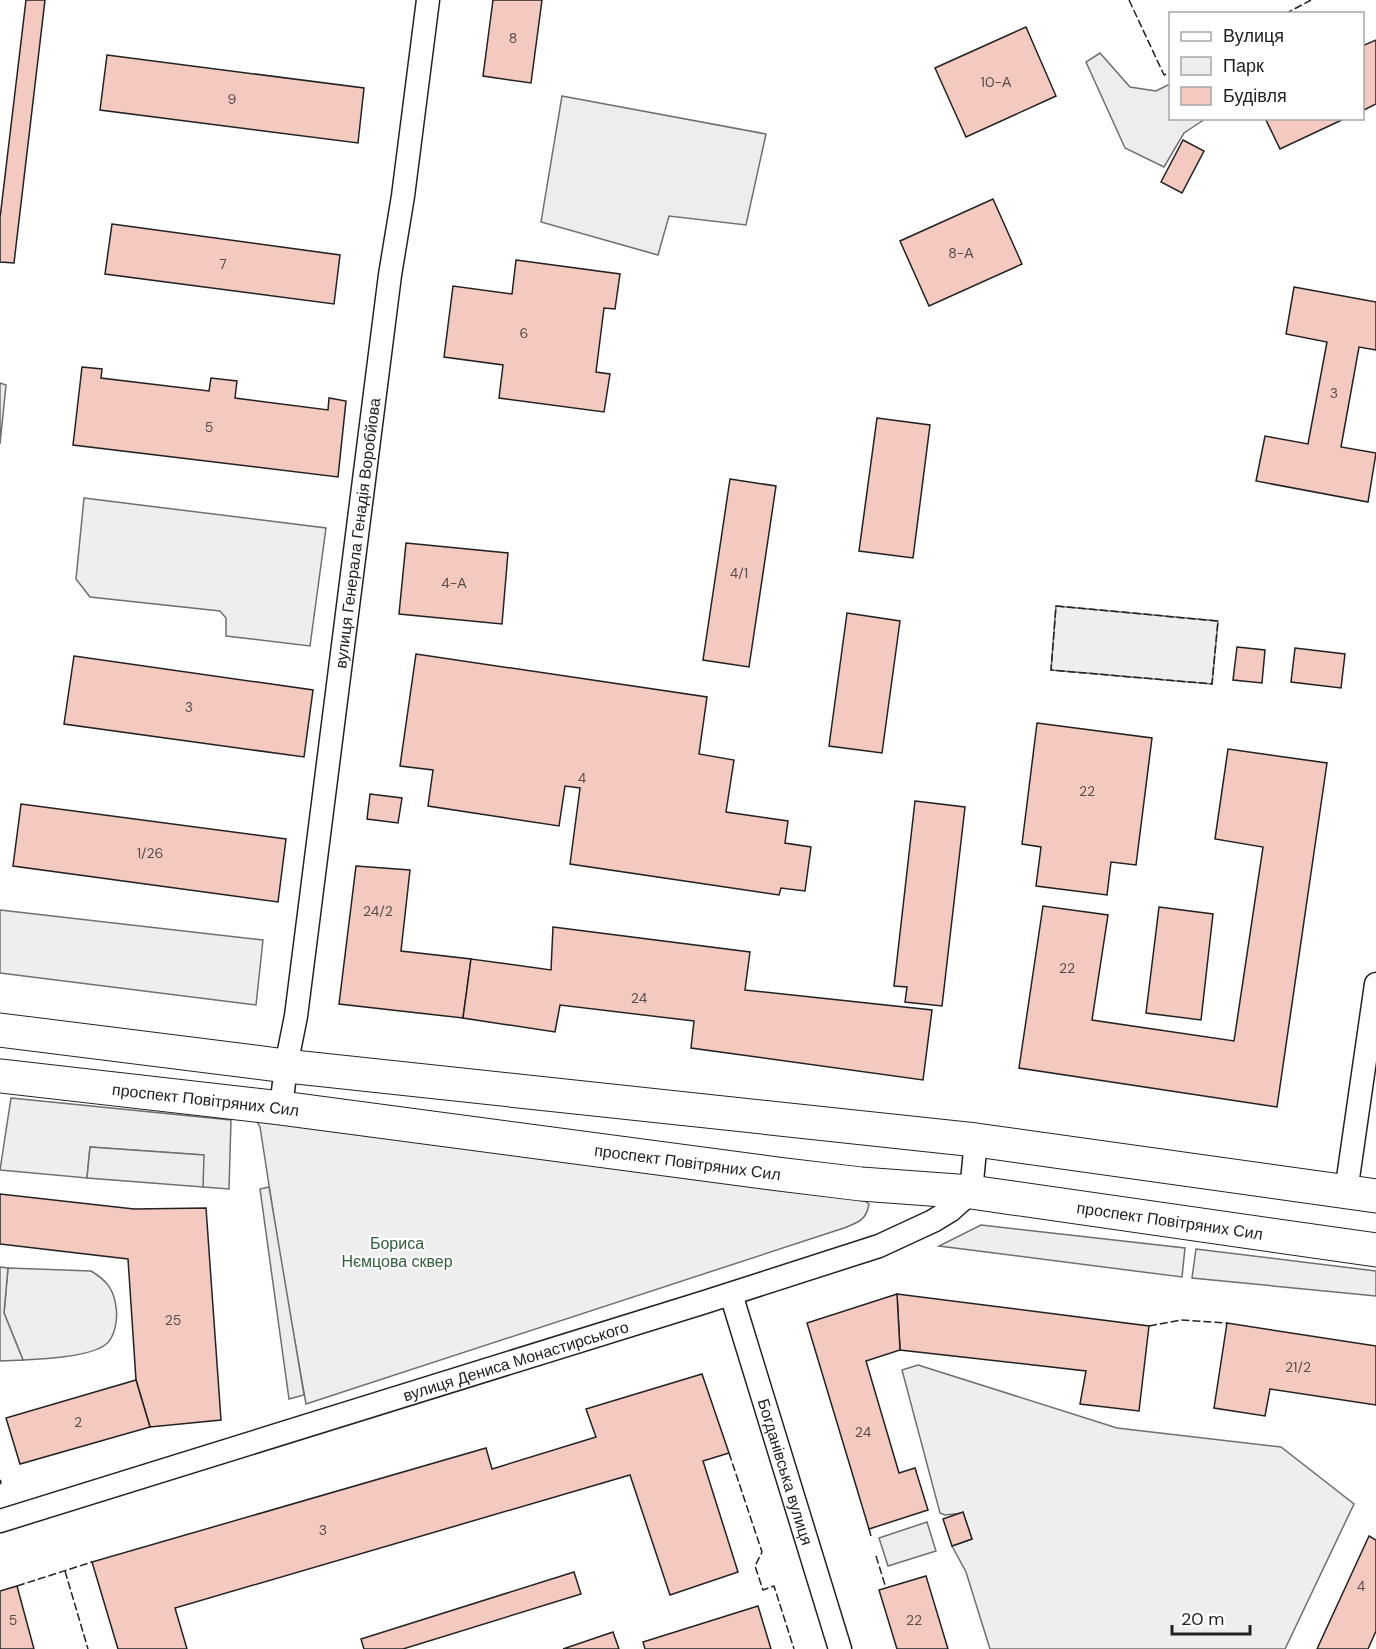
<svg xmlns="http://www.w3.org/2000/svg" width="1376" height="1649" font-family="'DM Sans',sans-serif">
	<rect width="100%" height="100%" fill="#fff"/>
	<!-- green -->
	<g fill="#eee" stroke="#6f6f6f" stroke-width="1.5">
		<polygon points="84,498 326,528 310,646 226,636 226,618 220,611 90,597 76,579"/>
		<polygon points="1056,606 1218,621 1212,684 1051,670"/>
		<polygon points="0,910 263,940 256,1005 0,973"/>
		<polygon points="11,1098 231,1120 229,1189 203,1187 203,1155 90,1147 87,1178 0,1170"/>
		<path d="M255 1118 859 1197 869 1204C866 1221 858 1222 844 1228L306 1404 282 1269 260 1127Z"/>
		<polygon points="981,1225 1185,1248 1182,1277 939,1246"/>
		<polygon points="1196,1249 1376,1271 1376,1296 1192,1278"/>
		<path d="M8 1268 91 1271C106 1280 114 1289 116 1307 118 1319 115 1338 105 1345 88 1357 44 1359 23 1360L4 1313Z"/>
		<polygon points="918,1365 1117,1428 1281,1447 1354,1504 1285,1649 990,1649 966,1572 952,1546 972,1539 963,1513 945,1515 940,1513 902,1370"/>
	</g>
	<!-- parking -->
	<g fill="#ededed" stroke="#6f6f6f" stroke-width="1.5">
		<polygon points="1100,53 1130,87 1156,91 1170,84 1170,118 1205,119 1184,133 1164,167 1125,148 1086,62"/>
		<polygon points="562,96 766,134 746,225 669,216 658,255 541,222"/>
		<polygon points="0,383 6,385 0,444"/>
		<polygon points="90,1147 204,1155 203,1187 87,1178"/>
		<polygon points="269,1187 304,1395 289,1399 260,1189"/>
		<polygon points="0,1267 8,1268 4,1313 23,1360 0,1361"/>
		<polygon points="927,1522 936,1551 888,1566 879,1538"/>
	</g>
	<!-- building -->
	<g fill="#f3c9c0" stroke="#222" stroke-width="1.5">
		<polygon points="26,0 45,0 14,263 0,262 0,218"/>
		<polygon points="493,0 542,0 531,83 483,76"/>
		<polygon points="1026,27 1056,96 966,137 935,68"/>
		<polygon points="1376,40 1376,104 1362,111 1362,46"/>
		<polygon points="107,55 364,88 358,143 100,110"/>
		<polygon points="1265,118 1346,118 1280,149"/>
		<polygon points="1183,140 1204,151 1182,193 1161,182"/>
		<polygon points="993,199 1022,264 929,306 900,241"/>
		<polygon points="112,224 340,255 334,304 105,274"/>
		<polygon points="516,260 620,274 615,309 604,308 596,372 610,374 604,412 499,398 503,365 444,357 453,286 512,294"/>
		<polygon points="1294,287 1376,302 1376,350 1359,347 1341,447 1376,453 1368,502 1256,481 1265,436 1308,444 1327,342 1286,334"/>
		<polygon points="82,367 102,369 101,378 209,391 211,378 237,381 235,398 328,410 329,398 346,401 338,477 73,445"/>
		<polygon points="877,418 930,425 913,558 859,551"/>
		<polygon points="730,479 776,486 749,667 703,660"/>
		<polygon points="406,543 508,553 502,624 399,614"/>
		<polygon points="847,613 900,621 882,753 829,746"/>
		<polygon points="1237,647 1265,650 1262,683 1233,680"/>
		<polygon points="1295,648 1345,654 1341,688 1291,682"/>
		<polygon points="416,654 707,697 699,754 734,760 726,812 788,821 785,843 811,847 805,891 781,888 779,895 570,864 580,788 565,786 559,826 428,806 433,770 400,766"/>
		<polygon points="74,656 313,690 304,757 64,724"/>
		<polygon points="1037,723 1152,738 1136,865 1111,862 1107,895 1036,886 1041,847 1022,844"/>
		<polygon points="1228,749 1327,763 1277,1107 1019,1068 1043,906 1108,915 1092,1020 1234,1041 1263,847 1215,839"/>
		<polygon points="370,794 402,798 398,823 367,819"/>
		<polygon points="915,801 965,807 942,1006 905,1002 907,987 894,986"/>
		<polygon points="21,804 286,839 278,902 13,866"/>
		<polygon points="356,866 410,870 401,951 471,959 463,1018 339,1004"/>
		<polygon points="1159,907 1213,914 1201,1020 1146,1013"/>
		<polygon points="553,927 750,952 745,990 932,1010 923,1080 691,1048 694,1021 560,1005 555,1032 463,1018 471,959 551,970"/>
		<polygon points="0,1194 134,1209 206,1208 221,1420 150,1427 136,1380 128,1259 0,1244"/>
		<polygon points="897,1294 1149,1326 1139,1411 1080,1404 1086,1371 900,1350"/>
		<polygon points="897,1294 900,1350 866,1361 899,1473 915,1468 928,1510 869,1529 807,1323"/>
		<polygon points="1227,1323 1376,1346 1376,1405 1270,1389 1265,1416 1214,1408"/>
		<polygon points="702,1374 729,1453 703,1461 738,1572 670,1595 630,1475 175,1608 187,1649 118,1649 92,1562 486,1448 492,1469 596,1437 586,1409"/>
		<polygon points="136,1380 150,1427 20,1464 6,1418"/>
		<polygon points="963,1512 972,1539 952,1546 943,1519"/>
		<polygon points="1369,1536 1376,1540 1376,1631 1368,1649 1317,1649"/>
		<polygon points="574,1572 581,1594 403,1649 364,1649 361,1639"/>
		<polygon points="926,1576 948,1649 897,1649 879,1590"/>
		<polygon points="17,1586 34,1649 0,1649 0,1591"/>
		<polygon points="758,1606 771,1649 645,1649 643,1642"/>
		<polygon points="613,1632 619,1649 563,1649"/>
	</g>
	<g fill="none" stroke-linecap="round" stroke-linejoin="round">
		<defs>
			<g id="street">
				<path id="s1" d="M281 1108 286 1066 296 1016 390 275 403 196 428 0"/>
				<polyline points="1346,1192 1376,984"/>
				<path id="s2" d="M731 1294 840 1649"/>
				<path id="s3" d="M0 1521 705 1302 879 1246 933 1221 951 1210 971 1192 976 1140"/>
			</g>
			<g id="primary">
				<polyline points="0,1030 286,1066 976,1140 1376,1196"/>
				<path id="s4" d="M0 1076 281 1108 778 1174 861 1184 971 1192 1376 1250"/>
			</g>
		</defs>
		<!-- street casing -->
		<use href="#street" stroke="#222" stroke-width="25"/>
		<!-- primary casing -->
		<use href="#primary" stroke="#222" stroke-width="35"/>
		<!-- street -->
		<use href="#street" stroke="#fff" stroke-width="22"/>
		<!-- primary -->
		<use href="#primary" stroke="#fff" stroke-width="33"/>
		<!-- fence -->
		<g stroke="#222" stroke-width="1.5" stroke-dasharray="8 3" stroke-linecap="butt">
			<polyline points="1129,0 1164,75 1170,72"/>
			<polyline points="1285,14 1311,0"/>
			<polygon points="1056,606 1218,621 1212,684 1051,670"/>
			<polyline points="1149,1326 1181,1320 1227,1323"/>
			<polyline points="729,1453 762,1552 755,1566 763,1590 774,1586 794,1649"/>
			<polyline points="869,1529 871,1536"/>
			<polyline points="876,1556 886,1588"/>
			<polyline points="65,1571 88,1649"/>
			<polyline points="17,1586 92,1562"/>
		</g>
		<!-- wall -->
		<polyline stroke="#222" stroke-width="3" points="0,1481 0,1483"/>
	</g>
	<g text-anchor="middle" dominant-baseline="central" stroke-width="4.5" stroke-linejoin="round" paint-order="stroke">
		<!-- number labels -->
		<g font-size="14" fill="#564c4a">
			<text x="513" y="38">8</text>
			<text x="996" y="82">10-А</text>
			<text x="232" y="99">9</text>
			<text x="961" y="253">8-А</text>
			<text x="223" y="264">7</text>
			<text x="524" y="333">6</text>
			<text x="1334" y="393">3</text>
			<text x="209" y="427">5</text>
			<text x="739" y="573">4/1</text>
			<text x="454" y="583">4-А</text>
			<text x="189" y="707">3</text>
			<text x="582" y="778">4</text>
			<text x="1087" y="791">22</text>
			<text x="150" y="853">1/26</text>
			<text x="378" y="911">24/2</text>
			<text x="1067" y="968">22</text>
			<text x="639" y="998">24</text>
			<text x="173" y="1320">25</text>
			<text x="1298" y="1367">21/2</text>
			<text x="78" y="1422">2</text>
			<text x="863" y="1432">24</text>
			<text x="323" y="1530">3</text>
			<text x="1361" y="1586">4</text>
			<text x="13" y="1620">5</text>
			<text x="914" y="1620">22</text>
		</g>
		<!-- street labels -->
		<g font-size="16" fill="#222" stroke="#fff">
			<text stroke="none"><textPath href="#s1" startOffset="580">вулиця Генерала Генадія Воробйова</textPath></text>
			<text stroke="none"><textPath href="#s4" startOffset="207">проспект Повітряних Сил</textPath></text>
			<text stroke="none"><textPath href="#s4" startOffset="693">проспект Повітряних Сил</textPath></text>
			<text stroke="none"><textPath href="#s4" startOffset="1179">проспект Повітряних Сил</textPath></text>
			<text stroke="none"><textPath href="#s3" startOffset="540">вулиця Дениса Монастирського</textPath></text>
			<text stroke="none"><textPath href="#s2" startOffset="186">Богданівська вулиця</textPath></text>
		</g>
		<!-- park labels -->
		<g font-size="16" fill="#2f5e38" stroke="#fff">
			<text x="397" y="1243">Бориса<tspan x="397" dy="18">Нємцова сквер</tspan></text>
		</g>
	</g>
	<!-- legend -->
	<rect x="1169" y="12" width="195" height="108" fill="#ffffff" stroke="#a7a7a7" stroke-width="1.5"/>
	<rect x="1181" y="32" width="30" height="9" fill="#ffffff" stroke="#a7a7a7" stroke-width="1.5"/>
	<text x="1223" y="42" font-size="18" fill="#222222">Вулиця</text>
	<rect x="1181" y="57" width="30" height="18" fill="#eeeeee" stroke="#a7a7a7" stroke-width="1.5"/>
	<text x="1223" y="72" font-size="18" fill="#222222">Парк</text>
	<rect x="1181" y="87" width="30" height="18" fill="#f3c9c0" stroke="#a7a7a7" stroke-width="1.5"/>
	<text x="1223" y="102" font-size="18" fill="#222222">Будівля</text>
	<!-- scale -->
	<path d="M1172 1625v9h78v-9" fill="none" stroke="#222222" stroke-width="3"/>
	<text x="1181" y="1625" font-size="18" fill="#222222" stroke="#ffffff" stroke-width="4.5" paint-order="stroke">20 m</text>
</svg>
